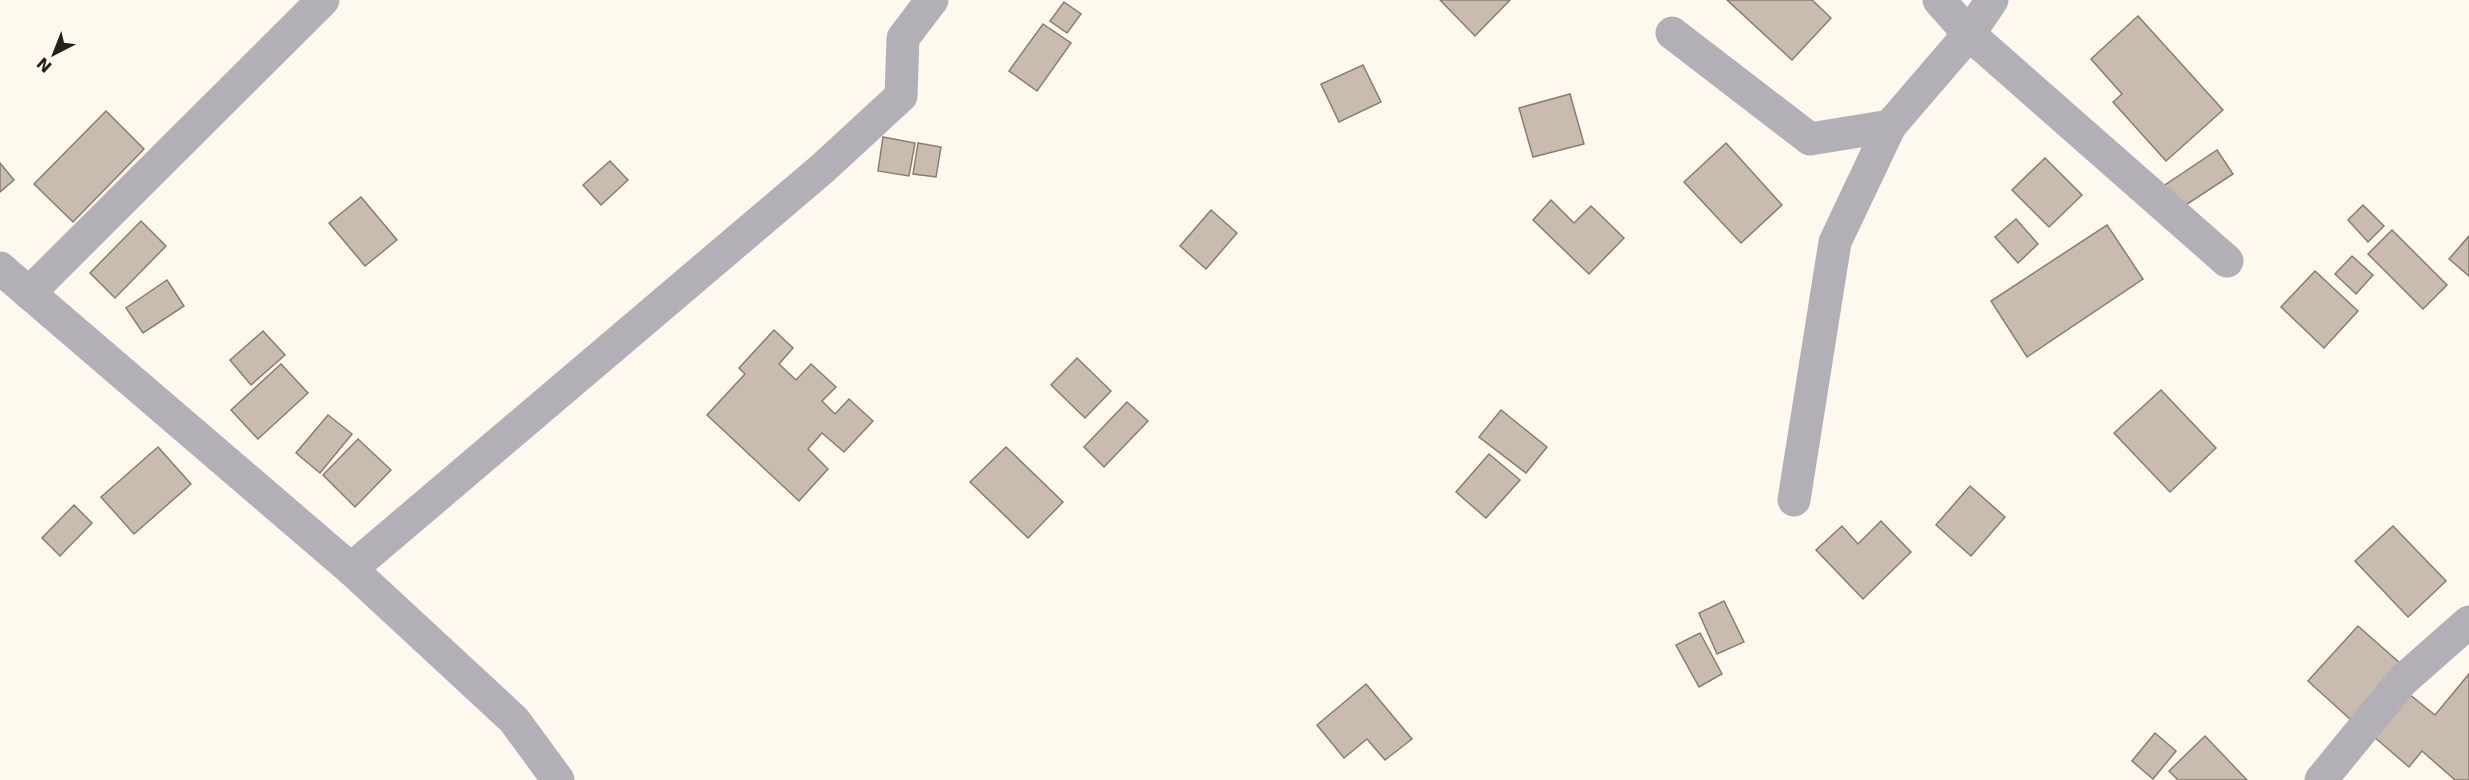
<svg xmlns="http://www.w3.org/2000/svg" width="2469" height="780" font-family="'DejaVu Sans',sans-serif">
	<rect width="100%" height="100%" fill="#fef8ee"/>
	<!-- building -->
	<g fill="#c9bcae" stroke="#897d70" stroke-width="1.5">
		<polygon points="1440,0 1510,0 1475,36"/>
		<polygon points="1727,0 1812,0 1831,18 1792,60"/>
		<polygon points="1064,2 1081,14 1067,33 1050,21"/>
		<polygon points="2138,16 2223,110 2166,161 2113,102 2122,94 2091,59"/>
		<polygon points="1043,24 1071,43 1037,91 1009,71"/>
		<polygon points="1363,65 1381,102 1339,122 1321,84"/>
		<polygon points="1570,94 1584,144 1533,157 1519,108"/>
		<polygon points="106,111 144,149 73,222 34,184"/>
		<polygon points="883,137 915,143 909,176 878,171"/>
		<polygon points="918,143 941,147 936,177 913,174"/>
		<polygon points="1726,143 1782,205 1741,243 1684,182"/>
		<polygon points="2217,150 2233,174 2169,216 2153,193"/>
		<polygon points="2045,158 2082,195 2049,227 2012,190"/>
		<polygon points="610,161 628,180 601,205 583,185"/>
		<polygon points="0,163 14,180 0,192"/>
		<polygon points="361,197 397,240 365,266 329,223"/>
		<polygon points="1551,200 1574,223 1591,206 1624,238 1589,274 1533,220"/>
		<polygon points="2363,205 2384,226 2368,242 2348,220"/>
		<polygon points="1211,210 1237,233 1206,269 1180,246"/>
		<polygon points="2016,219 2038,244 2018,263 1995,237"/>
		<polygon points="141,221 166,246 115,298 90,273"/>
		<polygon points="2107,225 2143,279 2027,357 1991,301"/>
		<polygon points="2392,230 2447,285 2423,309 2368,254"/>
		<polygon points="2469,236 2469,276 2449,259"/>
		<polygon points="2352,256 2373,275 2356,294 2335,274"/>
		<polygon points="2315,271 2358,311 2324,348 2281,307"/>
		<polygon points="167,280 184,306 143,333 126,308"/>
		<polygon points="774,330 793,348 779,364 796,380 811,364 836,387 822,401 835,414 849,399 873,421 844,452 822,433 808,449 828,469 799,501 707,415 745,374 739,368"/>
		<polygon points="263,331 285,355 251,385 230,360"/>
		<polygon points="1077,358 1111,391 1085,418 1051,385"/>
		<polygon points="281,364 308,393 258,439 231,410"/>
		<polygon points="2161,390 2216,448 2170,492 2114,433"/>
		<polygon points="1127,402 1148,421 1104,467 1084,447"/>
		<polygon points="1501,410 1547,447 1526,473 1479,437"/>
		<polygon points="328,415 352,434 320,473 296,453"/>
		<polygon points="358,439 391,470 355,507 323,475"/>
		<polygon points="158,447 191,484 134,534 101,497"/>
		<polygon points="1006,447 1063,502 1028,538 970,482"/>
		<polygon points="1489,454 1520,480 1486,518 1456,492"/>
		<polygon points="1970,486 2005,517 1971,556 1936,525"/>
		<polygon points="74,505 92,523 60,556 42,538"/>
		<polygon points="1881,521 1911,552 1863,599 1816,550 1842,526 1858,544"/>
		<polygon points="2393,526 2446,581 2408,617 2355,561"/>
		<polygon points="1724,601 1744,642 1717,654 1699,613"/>
		<polygon points="2358,626 2401,664 2351,720 2308,681"/>
		<polygon points="1700,633 1722,674 1699,687 1676,645"/>
		<polygon points="2469,674 2469,780 2455,780 2422,751 2409,767 2373,736 2409,694 2435,715"/>
		<polygon points="1366,684 1412,739 1385,760 1367,739 1344,758 1317,725"/>
		<polygon points="2155,733 2176,751 2153,779 2132,761"/>
		<polygon points="2205,736 2247,780 2178,780 2169,771"/>
	</g>
	<g fill="none" stroke-linecap="round" stroke-linejoin="round">
		<!-- street -->
		<g stroke="#b2afb7" stroke-width="33">
			<polyline points="1939,0 1969,34 2227,261"/>
			<polyline points="1672,33 1810,139 1890,126"/>
			<polyline points="0,268 351,569 514,720 558,780"/>
			<polyline points="29,293 323,0"/>
			<polyline points="1794,500 1835,242 1890,126 1969,34 1992,0"/>
			<polyline points="351,569 823,168 901,96 903,38 932,0"/>
			<polyline points="2321,780 2402,681 2469,622"/>
		</g>
	</g>
	<!-- north arrow -->
	<g transform="translate(54 54) rotate(222)" stroke="#fef8ee" stroke-width="4.5" paint-order="stroke">
	<path d="M0-4.5L10 22L0 15L-10 22Z" fill="#24201a"/>
	<text y="-9" font-size="16" font-weight="bold" text-anchor="middle" fill="#24201a">N</text>
	</g>
</svg>
